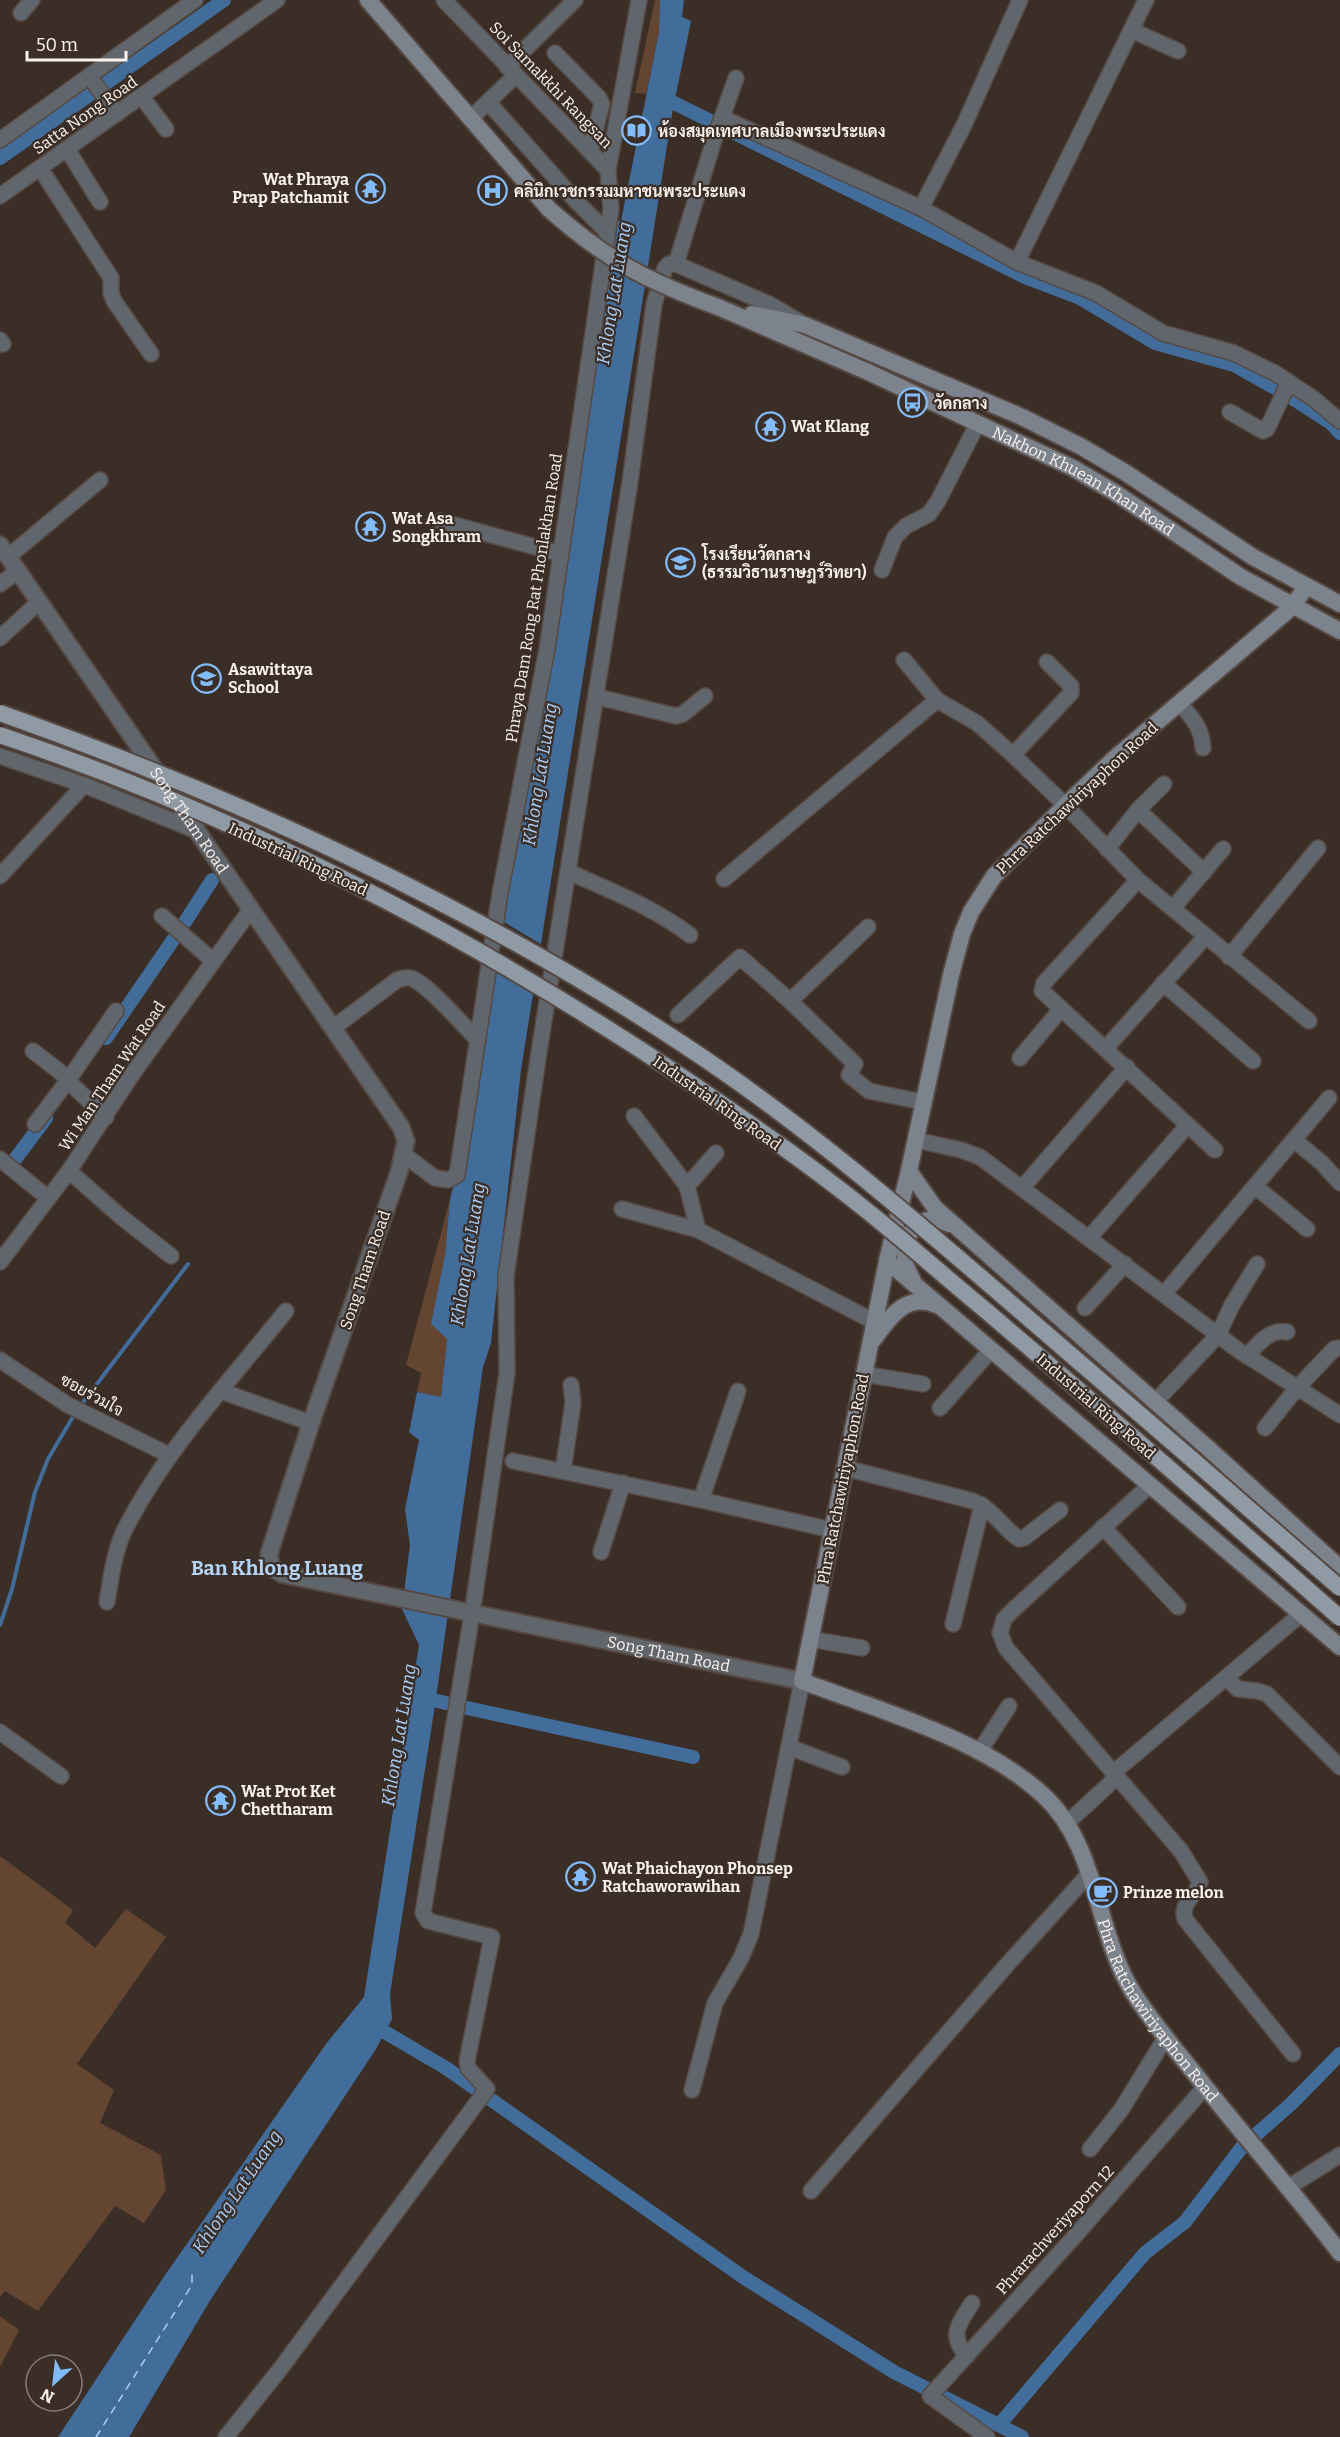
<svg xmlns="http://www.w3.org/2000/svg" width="1340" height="2437" font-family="Bitter,Sarabun,serif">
	<rect width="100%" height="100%" fill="#3b2e27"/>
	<!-- green -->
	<g fill="#644532">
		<polygon points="655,0 660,0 659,32 646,94 635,93"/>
		<polygon points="450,1199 445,1254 447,1339 441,1398 417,1392 421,1373 406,1365"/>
		<polygon points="0,1856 73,1910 65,1923 95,1948 126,1909 166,1937 77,2064 114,2090 100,2123 161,2155 166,2190 144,2223 115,2206 38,2311 5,2291 0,2297"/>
		<polygon points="0,2316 19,2330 0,2367"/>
	</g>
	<!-- water -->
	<polygon fill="#426d9a" points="660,0 684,0 682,17 691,21 672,114 521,1070 491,1343 483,1367 435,1705 390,1994 392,2019 376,2049 211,2299 129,2437 58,2437 163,2278 326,2044 364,1997 419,1645 402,1609 410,1545 405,1509 419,1440 409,1432 417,1392 441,1397 447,1339 431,1324 445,1255 450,1199 470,1120 614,220 621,221 659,32"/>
	<!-- pier -->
	<polygon fill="#3b2e27" points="499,919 544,946 536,995 491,969"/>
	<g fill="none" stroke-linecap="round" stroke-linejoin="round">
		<!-- stream -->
		<g stroke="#426d9a" stroke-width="4">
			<polyline points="84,1401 188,1264"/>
			<polyline points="0,1625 12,1589 35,1492 48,1459 74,1415"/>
		</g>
		<!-- canal -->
		<g stroke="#426d9a" stroke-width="14">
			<polyline points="664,98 1025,277 1080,298 1155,343 1234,365 1289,396 1331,423 1340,433"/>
			<polyline points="0,158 224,0"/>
			<polyline points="185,922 212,880"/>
			<polyline points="106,1038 173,940"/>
			<polyline points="13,1162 46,1118"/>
			<polyline points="424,1698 446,1703"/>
			<polyline points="467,1708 693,1757"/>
			<polyline points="371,2024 446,2068 743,2277 894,2372 1022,2437"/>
			<polyline points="999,2425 1145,2253 1185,2222 1242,2147 1292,2103 1340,2054"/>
		</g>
		<!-- ferry -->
		<polyline stroke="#aacff8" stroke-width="1.5" stroke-dasharray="8 6" stroke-linecap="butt" points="96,2437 192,2285 192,2270"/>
		<defs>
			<g id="minor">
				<polyline points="444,0 608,170"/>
				<polyline points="21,13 32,0"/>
				<polyline points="1131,30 1178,51"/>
				<polyline points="555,53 599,98 602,104 590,151"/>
				<polyline points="507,67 575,0"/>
				<polyline points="89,76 117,114"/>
				<polyline points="142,97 166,129"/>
				<polyline points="488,102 576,201 606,231"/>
				<polyline points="723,118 921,208 1017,262 1096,293 1163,333 1234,353 1275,373 1314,399 1340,421"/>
				<polyline points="470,119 515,76"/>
				<polyline points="0,140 195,0"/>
				<polyline points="67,149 100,202"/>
				<polyline points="40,168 111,278 111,293 114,301 151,354"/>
				<polyline points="0,196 277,0"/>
				<polyline points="921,208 964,125 1020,0"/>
				<polyline points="1017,262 1146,0"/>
				<polyline points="676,264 714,140 736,78"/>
				<polyline points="0,340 3,344"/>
				<polyline points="1230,412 1263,431 1267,429 1289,382"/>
				<polyline points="440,521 561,554"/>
				<polyline points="8,557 100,480"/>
				<polyline points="882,570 895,537 906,526 929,514 938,501 978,423"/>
				<polyline points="0,584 18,571"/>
				<polyline points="0,638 39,602"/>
				<polyline points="904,660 937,700 977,723 1013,755 1065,805 1138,880 1309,1021"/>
				<polyline points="598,697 676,716 683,714 705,696"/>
				<path d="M1179 703C1192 717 1202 728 1203 748"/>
				<polyline points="1013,755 1071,693 1071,686 1047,662"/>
				<polyline points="0,756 84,785 197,831"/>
				<polyline points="1138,810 1204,872"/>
				<polyline points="1107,849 1138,810 1164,784"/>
				<path d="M569 872C611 891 653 907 690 935"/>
				<polyline points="0,876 84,785"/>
				<polyline points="724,879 937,700"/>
				<polyline points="1138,880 1044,983 1042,991 1215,1150"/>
				<polyline points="1173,908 1223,849"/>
				<polyline points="162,916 213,961"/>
				<polyline points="1229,957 1318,848"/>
				<polyline points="1163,983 1253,1061"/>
				<polyline points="790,1001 868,927"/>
				<polyline points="678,1015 740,957 790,1001 855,1064 849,1075 869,1091 923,1102"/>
				<path d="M333 1028 397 980C404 978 409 976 415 980 432 989 463 1025 478 1040"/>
				<polyline points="1106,1048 1206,936"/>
				<polyline points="33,1051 69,1079 35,1124"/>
				<polyline points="1020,1058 1061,1009"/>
				<polyline points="634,1116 687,1186"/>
				<polyline points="106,1117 71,1084 69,1079 116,1011"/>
				<polyline points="916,1140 961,1150 980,1157 1238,1350 1340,1415"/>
				<polyline points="1294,1140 1322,1163 1340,1183"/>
				<polyline points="403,1154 435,1178 448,1180 457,1175 500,893 547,649 611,209 608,170 639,0"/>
				<polyline points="0,1159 48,1198"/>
				<polyline points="69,1171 120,1216 171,1256"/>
				<polyline points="1256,1187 1307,1229"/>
				<polyline points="1022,1188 1127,1067"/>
				<polyline points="622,1209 698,1230 875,1322"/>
				<polyline points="698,1230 687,1186 716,1153"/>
				<polyline points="1089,1238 1187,1126"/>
				<polyline points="0,1262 69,1171 131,1076 251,909"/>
				<polyline points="1164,1294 1329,1098"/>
				<polyline points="1085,1308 1125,1264"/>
				<path d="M1247 1356C1259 1343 1269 1329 1287 1332"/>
				<polyline points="0,1360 68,1405 169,1455"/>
				<polyline points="864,1374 923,1384"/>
				<polyline points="221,1391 311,1423"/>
				<polyline points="1155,1402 1218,1335 1232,1305 1257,1264"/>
				<polyline points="940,1408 991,1350"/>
				<polyline points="1265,1428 1297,1388 1334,1349 1340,1348"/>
				<polyline points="513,1461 701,1500 832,1530"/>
				<path d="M845 1468 973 1501C993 1509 1002 1527 1019 1539L1024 1538 1060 1510"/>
				<polyline points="563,1471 573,1403 571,1385"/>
				<path d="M1149 1486 1014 1609 1004 1619 1000 1633 1006 1648 1181 1851 1200 1882C1196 1897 1180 1902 1185 1919L1293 2054"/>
				<polyline points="701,1500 738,1391"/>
				<polyline points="1103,1527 1178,1607"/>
				<polyline points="601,1552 623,1483"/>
				<polyline points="474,1601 507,1373 506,1276 539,1052 630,482 654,304 665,268 669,264 676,264 769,304 800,322"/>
				<path d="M107 1602C111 1578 114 1553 124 1531 165 1450 229 1382 286 1311"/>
				<polyline points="953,1624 982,1505"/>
				<polyline points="810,1639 862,1648"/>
				<polyline points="1226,1678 1238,1689 1258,1691 1267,1694 1340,1767"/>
				<polyline points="0,1732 61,1776"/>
				<polyline points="789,1747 842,1767"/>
				<polyline points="979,1752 1009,1706"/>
				<polyline points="1113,1773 1300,1615"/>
				<polyline points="1066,1824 1117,1777"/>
				<polyline points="692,2090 715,2003 741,1958 751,1934 802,1681"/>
				<polyline points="1090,2149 1121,2110 1166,2037"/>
				<polyline points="1287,2188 1340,2155"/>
				<polyline points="811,2191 1005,1967 1089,1874"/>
				<path d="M967 2356C948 2335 959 2324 972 2303"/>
				<polyline points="226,2437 281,2368 487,2089 468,2068 467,2061 492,1937 428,1921 423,1913 471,1620"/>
				<polyline points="987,2437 930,2396 1074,2237 1205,2087"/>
			</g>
			<g id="tertiary">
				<path id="s1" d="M0 545 401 1127 406 1141 399 1172 311 1423 269 1554 271 1567 282 1574 802 1681"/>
			</g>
			<g id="secondary">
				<polyline points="368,0 549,209"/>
				<path id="s2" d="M718 307 866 371 1073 468 1114 492 1241 577 1340 631"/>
				<polyline points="752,314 805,325 1022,417 1082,447 1126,473 1253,557 1340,604"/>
				<path id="s3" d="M1306 587 1292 607 1116 757 1072 799 994 876 971 912 962 934 951 975 909 1171 887 1261 802 1681C880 1711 981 1738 1043 1795 1099 1846 1095 1933 1134 1994 1152 2022 1174 2048 1195 2074 1242 2134 1294 2192 1340 2253"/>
				<polyline points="909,1171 935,1208 1209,1449 1340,1568"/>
				<polyline points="887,1261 1340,1647"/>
				<path d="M913 1281 905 1264 906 1239C918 1220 928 1215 949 1224"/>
				<path d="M873 1340C890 1317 906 1292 937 1305"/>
			</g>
		</defs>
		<!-- minor casing -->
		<use href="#minor" stroke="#564943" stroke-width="18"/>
		<!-- tertiary casing -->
		<use href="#tertiary" stroke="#564943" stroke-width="20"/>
		<!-- secondary casing -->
		<use href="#secondary" stroke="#564943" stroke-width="20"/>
		<!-- minor -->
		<use href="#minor" stroke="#61666c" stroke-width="15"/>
		<!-- tertiary -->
		<use href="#tertiary" stroke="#61666c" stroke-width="16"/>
		<!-- secondary -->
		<use href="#secondary" stroke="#7c838c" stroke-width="16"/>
		<defs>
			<path id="secondary-bridge" d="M549 209C606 260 647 281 718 307"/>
			<g id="primary-bridge">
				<path d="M0 713C239 798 472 905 684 1045 806 1125 917 1222 1027 1317 1132 1407 1236 1497 1340 1588"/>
				<path d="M0 735C244 817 475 938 688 1081 748 1122 809 1164 866 1210 906 1242 944 1276 984 1309 1104 1411 1222 1514 1340 1618"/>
			</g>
		</defs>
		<!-- secondary-bridge casing -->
		<use href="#secondary-bridge" stroke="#564943" stroke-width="20" stroke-linecap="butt"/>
		<!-- primary-bridge casing -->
		<use href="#primary-bridge" stroke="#564943" stroke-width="20" stroke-linecap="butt"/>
		<!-- secondary-bridge -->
		<use href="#secondary-bridge" stroke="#7c838c" stroke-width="16"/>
		<!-- primary-bridge -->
		<use href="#primary-bridge" stroke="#909aa5" stroke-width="16"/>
	</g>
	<!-- icons -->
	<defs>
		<symbol id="library-ring" viewBox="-11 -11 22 22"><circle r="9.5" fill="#3b2e27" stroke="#82bcfa" stroke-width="1.5"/><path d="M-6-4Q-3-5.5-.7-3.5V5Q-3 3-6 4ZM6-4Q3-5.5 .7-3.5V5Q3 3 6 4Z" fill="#82bcfa"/></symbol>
		<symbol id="temple-ring" viewBox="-11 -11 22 22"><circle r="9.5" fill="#3b2e27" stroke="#82bcfa" stroke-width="1.5"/><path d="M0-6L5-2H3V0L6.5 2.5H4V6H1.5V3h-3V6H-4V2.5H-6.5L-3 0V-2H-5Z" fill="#82bcfa"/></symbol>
		<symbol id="hospital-ring" viewBox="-11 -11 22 22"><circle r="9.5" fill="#3b2e27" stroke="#82bcfa" stroke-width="1.5"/><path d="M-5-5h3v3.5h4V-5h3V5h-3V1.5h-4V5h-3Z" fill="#82bcfa"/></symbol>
		<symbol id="bus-ring" viewBox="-11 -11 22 22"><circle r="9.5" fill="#3b2e27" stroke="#82bcfa" stroke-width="1.5"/><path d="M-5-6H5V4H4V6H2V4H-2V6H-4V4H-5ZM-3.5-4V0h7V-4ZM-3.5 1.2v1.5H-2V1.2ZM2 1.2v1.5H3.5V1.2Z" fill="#82bcfa"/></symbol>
		<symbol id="school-ring" viewBox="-11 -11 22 22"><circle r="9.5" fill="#3b2e27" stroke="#82bcfa" stroke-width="1.5"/><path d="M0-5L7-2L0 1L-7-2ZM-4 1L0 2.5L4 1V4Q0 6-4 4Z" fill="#82bcfa"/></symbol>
		<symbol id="cafe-ring" viewBox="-11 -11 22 22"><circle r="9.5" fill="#3b2e27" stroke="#82bcfa" stroke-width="1.5"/><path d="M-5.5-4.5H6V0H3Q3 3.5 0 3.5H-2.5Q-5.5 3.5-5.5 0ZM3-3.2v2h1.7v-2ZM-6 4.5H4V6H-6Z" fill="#82bcfa"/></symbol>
	</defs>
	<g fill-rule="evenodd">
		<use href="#library-ring" x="620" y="114" width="33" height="33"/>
		<use href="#temple-ring" x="354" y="172" width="33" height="33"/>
		<use href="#hospital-ring" x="476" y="174" width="33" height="33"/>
		<use href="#bus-ring" x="896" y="386" width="33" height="33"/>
		<use href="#temple-ring" x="754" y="410" width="33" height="33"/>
		<use href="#temple-ring" x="354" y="510" width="33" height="33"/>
		<use href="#school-ring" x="664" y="546" width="33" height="33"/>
		<use href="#school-ring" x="190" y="662" width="33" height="33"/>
		<use href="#temple-ring" x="204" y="1784" width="33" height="33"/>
		<use href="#temple-ring" x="564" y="1860" width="33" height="33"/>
		<use href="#cafe-ring" x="1086" y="1876" width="33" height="33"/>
	</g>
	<g text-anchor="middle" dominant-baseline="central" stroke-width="4.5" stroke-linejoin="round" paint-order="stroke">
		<!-- street labels -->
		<g font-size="16" fill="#fbf2ed" stroke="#3b2e27">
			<text transform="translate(551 85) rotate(46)">Soi Samakkhi Rangsan</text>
			<text transform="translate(85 115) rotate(-35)">Satta Nong Road</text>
			<text stroke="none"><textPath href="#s2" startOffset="405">Nakhon Khuean Khan Road</textPath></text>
			<text transform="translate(534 598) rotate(-81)">Phraya Dam Rong Rat Phonlakhan Road</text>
			<text transform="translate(1077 798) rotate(-43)">Phra Ratchawiriyaphon Road</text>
			<text stroke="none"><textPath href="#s1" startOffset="334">Song Tham Road</textPath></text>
			<text transform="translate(298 859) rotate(25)">Industrial Ring Road</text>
			<text transform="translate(112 1076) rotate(-56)">Wi Man Tham Wat Road</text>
			<text transform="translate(717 1103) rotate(35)">Industrial Ring Road</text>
			<text transform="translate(365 1270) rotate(-71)">Song Tham Road</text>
			<text transform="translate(92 1395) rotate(29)">ซอยร่วมใจ</text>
			<text transform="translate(1096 1406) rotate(41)">Industrial Ring Road</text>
			<text transform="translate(843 1479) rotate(-79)">Phra Ratchawiriyaphon Road</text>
			<text stroke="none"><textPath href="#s1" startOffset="1578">Song Tham Road</textPath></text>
			<text stroke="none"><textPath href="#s3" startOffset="1772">Phra Ratchawiriyaphon Road</textPath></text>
			<text transform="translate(1055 2230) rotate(-48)">Phrarachveriyaporn 12</text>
		</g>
		<!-- poi labels -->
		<g font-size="16" font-weight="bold" fill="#fbf2ed" stroke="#3b2e27" text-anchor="start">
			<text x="658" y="131">ห้องสมุดเทศบาลเมืองพระประแดง</text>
			<text x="349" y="179" text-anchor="end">Wat Phraya<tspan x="349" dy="18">Prap Patchamit</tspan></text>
			<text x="514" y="191">คลินิกเวชกรรมมหาชนพระประแดง</text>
			<text x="934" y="403">วัดกลาง</text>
			<text x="791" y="426">Wat Klang</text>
			<text x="392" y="518">Wat Asa<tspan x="392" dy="18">Songkhram</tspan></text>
			<text x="702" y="554">โรงเรียนวัดกลาง<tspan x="702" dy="18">(ธรรมวิธานราษฎร์วิทยา)</tspan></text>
			<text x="228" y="669">Asawittaya<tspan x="228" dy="18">School</tspan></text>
			<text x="241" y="1791">Wat Prot Ket<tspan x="241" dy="18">Chettharam</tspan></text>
			<text x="602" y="1868">Wat Phaichayon Phonsep<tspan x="602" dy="18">Ratchaworawihan</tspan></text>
			<text x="1123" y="1892">Prinze melon</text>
		</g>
		<!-- water labels -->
		<g font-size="18" font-style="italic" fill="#aacff8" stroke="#3b2e27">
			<text transform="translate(614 293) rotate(-81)">Khlong Lat Luang</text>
			<text transform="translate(540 774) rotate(-81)">Khlong Lat Luang</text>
			<text transform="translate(468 1254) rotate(-81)">Khlong Lat Luang</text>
			<text transform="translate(399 1735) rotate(-81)">Khlong Lat Luang</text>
			<text transform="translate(237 2192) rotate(-56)">Khlong Lat Luang</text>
		</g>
		<!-- quarter labels -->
		<g font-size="20" font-weight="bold" fill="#b4d4f7" stroke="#3b2e27">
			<text x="277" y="1568">Ban Khlong Luang</text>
		</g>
	</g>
	<!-- north arrow -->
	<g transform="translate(54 2383) rotate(207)"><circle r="28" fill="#3b2e27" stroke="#887c76" stroke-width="1.5"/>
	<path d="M0-4.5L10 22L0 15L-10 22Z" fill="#82bcfa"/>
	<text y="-9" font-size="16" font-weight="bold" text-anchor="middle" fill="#fbf2ed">N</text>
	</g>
	<!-- scale -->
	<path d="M27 51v9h99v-9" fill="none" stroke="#fbf2ed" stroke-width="3"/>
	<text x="36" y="51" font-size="18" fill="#fbf2ed" stroke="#3b2e27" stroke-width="4.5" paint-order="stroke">50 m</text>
</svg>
